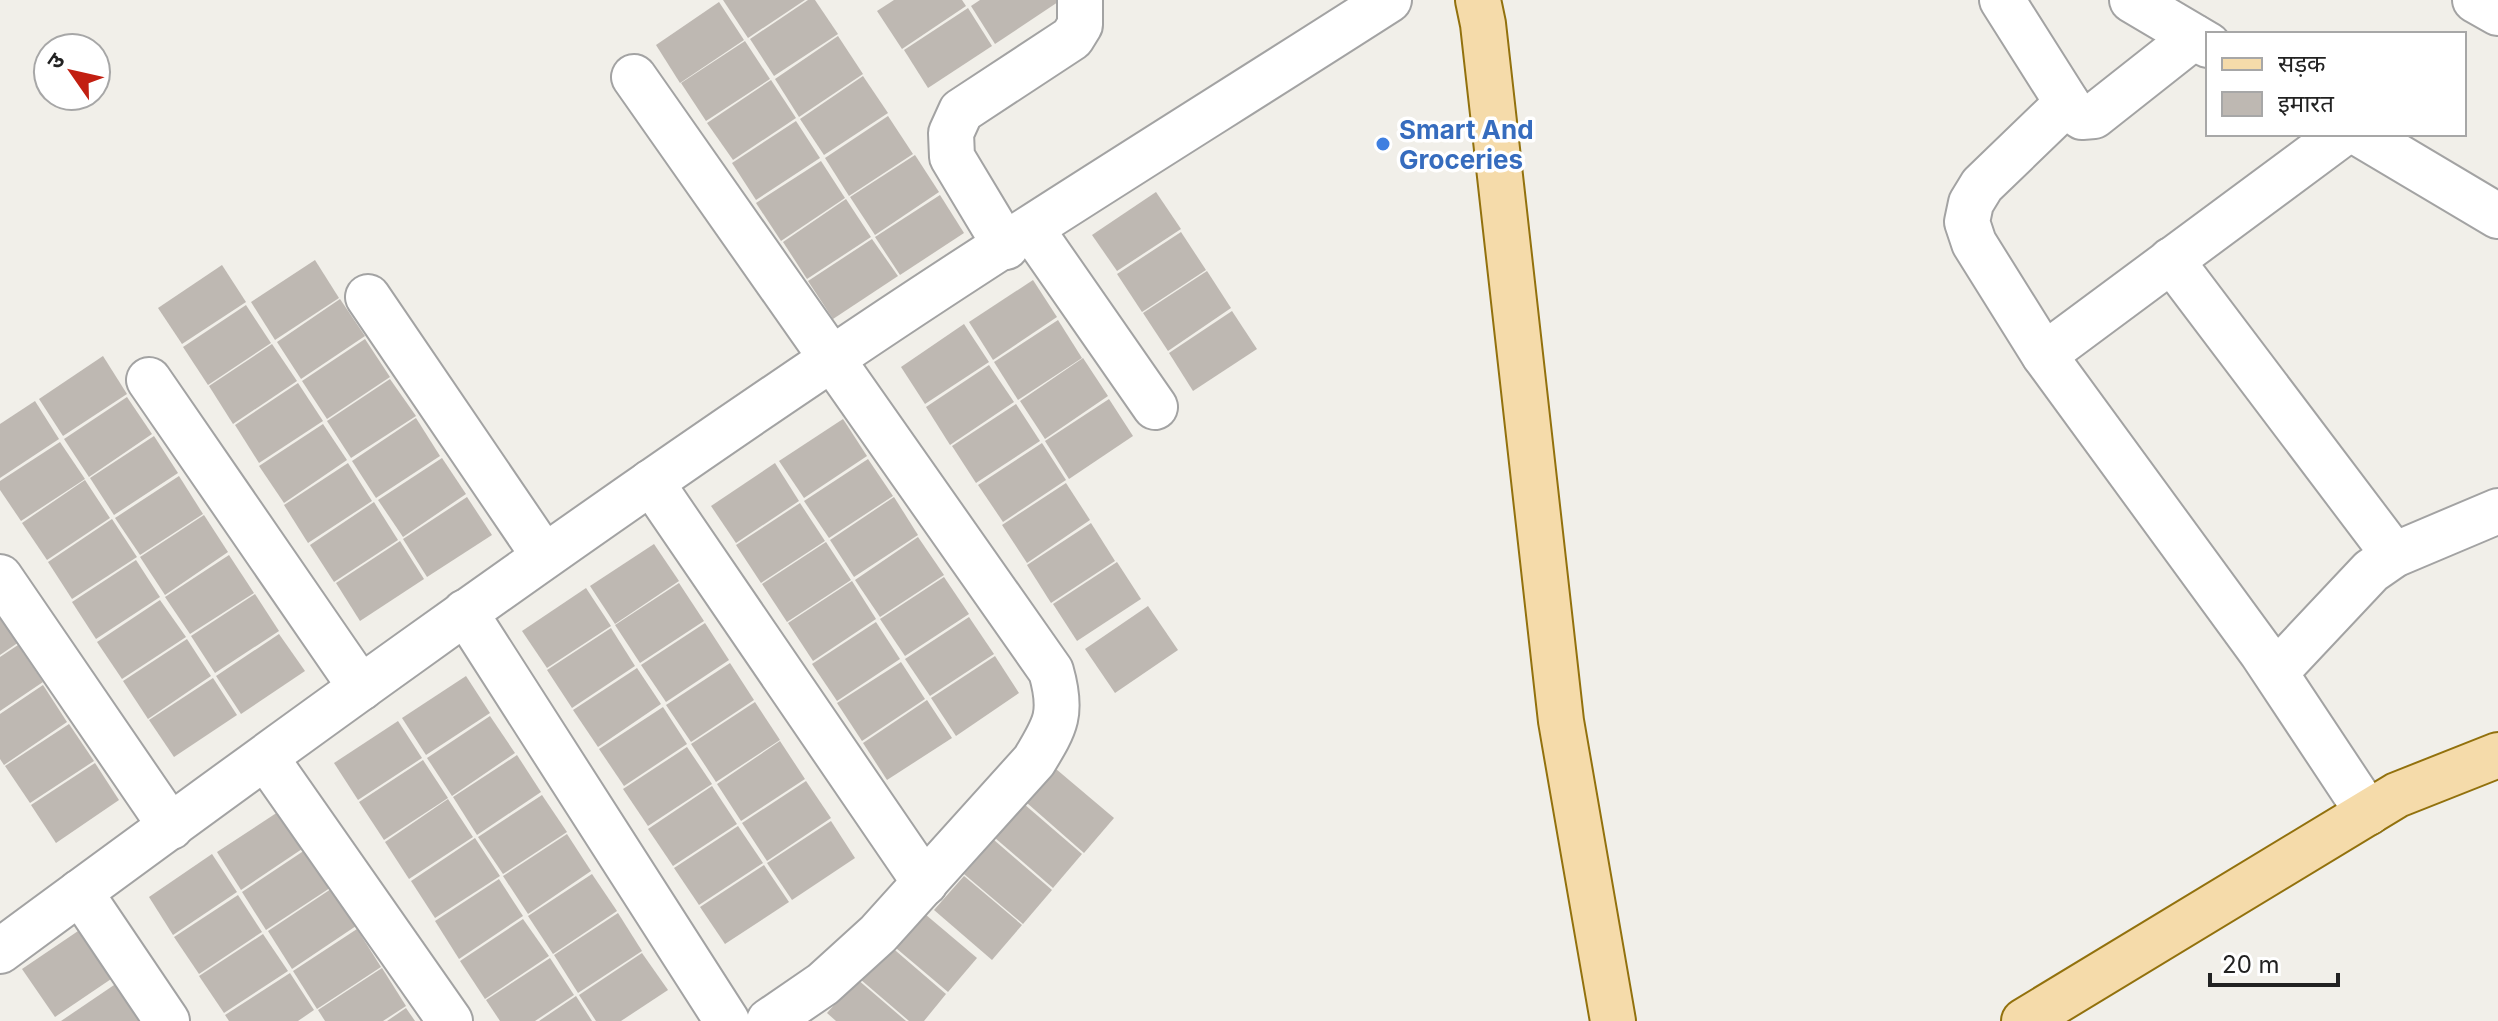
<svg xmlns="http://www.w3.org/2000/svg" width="2498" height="1021" font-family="Inter,'Noto Sans Devanagari',sans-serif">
	<rect width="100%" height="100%" fill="#f1efe9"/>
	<!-- building -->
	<g fill="#beb8b2">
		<polygon points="723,0 805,0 748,38"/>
		<polygon points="808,0 815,0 838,34 774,76 750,39"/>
		<polygon points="894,0 962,0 966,6 902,49 877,11"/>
		<polygon points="980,0 1061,0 995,44 971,6"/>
		<polygon points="719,2 744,40 680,83 656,45"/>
		<polygon points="968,8 992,46 928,88 904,50"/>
		<polygon points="838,36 863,74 799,117 775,79"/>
		<polygon points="745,41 770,79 706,121 681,83"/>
		<polygon points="863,76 888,113 824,155 800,119"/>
		<polygon points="771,80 796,118 733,160 707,123"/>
		<polygon points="888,116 913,154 849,196 825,158"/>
		<polygon points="796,121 820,158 756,200 732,163"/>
		<polygon points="915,155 939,192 875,235 850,197"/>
		<polygon points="821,161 845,198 781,241 756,203"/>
		<polygon points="1156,192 1181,229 1117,271 1092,235"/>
		<polygon points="940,195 964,233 900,275 875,237"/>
		<polygon points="846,199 871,237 807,279 783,242"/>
		<polygon points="1181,232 1206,270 1142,312 1117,274"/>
		<polygon points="872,239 898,276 833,319 808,281"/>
		<polygon points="315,260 339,298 275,340 251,302"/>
		<polygon points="222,265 246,302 182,344 158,308"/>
		<polygon points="1207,271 1231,308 1168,351 1143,313"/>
		<polygon points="1033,280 1057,317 993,360 969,322"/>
		<polygon points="340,299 365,336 301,379 277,342"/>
		<polygon points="246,305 271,343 208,385 183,347"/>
		<polygon points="1232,311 1257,349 1193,391 1169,353"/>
		<polygon points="1058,320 1082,358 1018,400 994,362"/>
		<polygon points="964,324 989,362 925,404 901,367"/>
		<polygon points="365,339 390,377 327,419 302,381"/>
		<polygon points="272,344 297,381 233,424 209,386"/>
		<polygon points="103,356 127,394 63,436 39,399"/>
		<polygon points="1083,358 1108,396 1045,439 1020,401"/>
		<polygon points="989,365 1014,402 950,445 926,407"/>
		<polygon points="390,379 416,416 351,458 327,421"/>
		<polygon points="298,383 323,421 259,463 235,425"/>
		<polygon points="127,397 152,434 89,477 64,439"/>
		<polygon points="1109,399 1133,436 1069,479 1045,441"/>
		<polygon points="35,401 59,439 0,478 0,424"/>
		<polygon points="1016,404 1040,441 976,483 952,446"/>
		<polygon points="416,418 440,456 376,498 352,461"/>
		<polygon points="843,419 867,456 804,498 779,461"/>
		<polygon points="323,424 347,460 284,503 259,466"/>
		<polygon points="154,436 178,473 114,515 90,478"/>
		<polygon points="60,442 85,479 21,521 0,490 0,481"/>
		<polygon points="1042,443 1066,480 1003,522 978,485"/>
		<polygon points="442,458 466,494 403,537 378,500"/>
		<polygon points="868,459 893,496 829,538 804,501"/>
		<polygon points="348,463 372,501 308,543 284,505"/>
		<polygon points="775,463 799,501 736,543 711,506"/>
		<polygon points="179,476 203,514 140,555 115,518"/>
		<polygon points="85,480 110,518 47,560 22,523"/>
		<polygon points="1066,483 1090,520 1027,563 1002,525"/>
		<polygon points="467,497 492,535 427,577 403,539"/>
		<polygon points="894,497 918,535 854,577 830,540"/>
		<polygon points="374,502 398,540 334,582 310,545"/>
		<polygon points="800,503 825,541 761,583 736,545"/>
		<polygon points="204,515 228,552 165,595 140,557"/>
		<polygon points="112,519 137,557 72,599 48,562"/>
		<polygon points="1091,523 1115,561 1051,603 1027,565"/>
		<polygon points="918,537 944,575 880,617 855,580"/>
		<polygon points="400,541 424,579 360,621 336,583"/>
		<polygon points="826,542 851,580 787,622 762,584"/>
		<polygon points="654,544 679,581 615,624 590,586"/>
		<polygon points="229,555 254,593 190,634 165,597"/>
		<polygon points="136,560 160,597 96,639 72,602"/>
		<polygon points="1117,562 1141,599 1077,641 1053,604"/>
		<polygon points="944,577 969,614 905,656 880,619"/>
		<polygon points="852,581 876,619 813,661 788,623"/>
		<polygon points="679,583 704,621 640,663 615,625"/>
		<polygon points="586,588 611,626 547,668 522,631"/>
		<polygon points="255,594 279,631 215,673 191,636"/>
		<polygon points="160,600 186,637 122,679 97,642"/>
		<polygon points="1148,606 1178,650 1115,693 1085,649"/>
		<polygon points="0,614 19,642 0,655"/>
		<polygon points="969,617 994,654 930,696 905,659"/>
		<polygon points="876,622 900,659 837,701 812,664"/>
		<polygon points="705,623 729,660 666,702 641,665"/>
		<polygon points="611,628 635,666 572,708 547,670"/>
		<polygon points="279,634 305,671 241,714 216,676"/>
		<polygon points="187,639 211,676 148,719 123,681"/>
		<polygon points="18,645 43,682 0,711 0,657"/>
		<polygon points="995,656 1019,693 956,736 931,698"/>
		<polygon points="901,662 925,699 862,741 837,703"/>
		<polygon points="730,663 754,700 691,742 666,705"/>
		<polygon points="637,668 661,704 598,747 573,710"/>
		<polygon points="466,676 490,713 426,755 402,718"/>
		<polygon points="213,678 237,715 174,757 149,720"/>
		<polygon points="43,685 67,722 4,765 0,759 0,714"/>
		<polygon points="927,700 952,738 887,780 863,743"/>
		<polygon points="755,702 780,740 716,782 691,744"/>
		<polygon points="663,707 687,744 624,786 599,749"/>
		<polygon points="490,716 515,753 452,796 427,758"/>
		<polygon points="398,721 422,758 358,800 334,763"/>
		<polygon points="69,724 94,761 30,803 5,766"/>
		<polygon points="780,741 805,779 741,821 717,784"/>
		<polygon points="687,747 712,784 648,826 623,789"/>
		<polygon points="517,755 541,792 477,835 453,797"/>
		<polygon points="423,760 448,798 384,840 359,802"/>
		<polygon points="95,763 119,800 56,843 31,805"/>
		<polygon points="1056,769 1114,818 1084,853 1027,803"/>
		<polygon points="806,781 831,818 767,861 742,823"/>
		<polygon points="712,786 737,824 673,866 648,829"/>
		<polygon points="542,795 567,832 503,874 478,837"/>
		<polygon points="448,799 473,837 409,879 385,842"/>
		<polygon points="1024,804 1082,854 1053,888 995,838"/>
		<polygon points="281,810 305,847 241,890 217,852"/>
		<polygon points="831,821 855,858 792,900 767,863"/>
		<polygon points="738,826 763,863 699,905 674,868"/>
		<polygon points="567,834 591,871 528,914 503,876"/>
		<polygon points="475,838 500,876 435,918 411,881"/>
		<polygon points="994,840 1052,890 1023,924 964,874"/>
		<polygon points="305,850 330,888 266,930 242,892"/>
		<polygon points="212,854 237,892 173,935 149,897"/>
		<polygon points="764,865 789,902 725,944 700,907"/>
		<polygon points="592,874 617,911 553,954 528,916"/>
		<polygon points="964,876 1022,925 992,960 934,910"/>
		<polygon points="499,879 523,916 459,959 435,921"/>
		<polygon points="331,889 356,926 292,969 268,931"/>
		<polygon points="238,895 262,932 199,974 174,937"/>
		<polygon points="919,909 977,958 948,992 890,943"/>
		<polygon points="618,913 642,951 578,993 554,955"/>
		<polygon points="523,919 549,956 485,999 460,961"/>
		<polygon points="84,927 117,975 55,1017 22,969"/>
		<polygon points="357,929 381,967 317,1009 293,971"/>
		<polygon points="263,934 288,971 224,1013 199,976"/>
		<polygon points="889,945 946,994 924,1021 909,1021 860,979"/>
		<polygon points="642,953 668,990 621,1021 596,1021 579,995"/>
		<polygon points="550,958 574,995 535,1021 500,1021 486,1000"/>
		<polygon points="382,968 406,1006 383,1021 325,1021 318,1010"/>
		<polygon points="290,973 314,1010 298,1021 229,1021 225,1015"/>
		<polygon points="857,979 906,1021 836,1021 827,1013"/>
		<polygon points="120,981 142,1021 61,1021"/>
		<polygon points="576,996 592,1021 539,1021"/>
		<polygon points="406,1008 415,1021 387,1021"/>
	</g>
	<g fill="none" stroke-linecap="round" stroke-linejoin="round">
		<defs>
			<g id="minor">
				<polyline points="2002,0 2071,109 2082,117 2094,116 2194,37"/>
				<polyline points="2132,0 2208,45"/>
				<polyline points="2475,0 2498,13"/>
				<path d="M634 77 1051 671C1063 713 1056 725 1034 761L878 934 823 984 769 1021"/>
				<polyline points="2067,103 1982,185 1971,203 1967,222 1974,243 2044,355 2262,653 2368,813"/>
				<polyline points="2360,134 2498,216"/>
				<polyline points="1032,230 1155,407"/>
				<polyline points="1006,247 952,157 951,133 961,111 1072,38 1080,25 1080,0"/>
				<polyline points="2171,260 2394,555"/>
				<polyline points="368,297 544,556"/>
				<polyline points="2044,355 2342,134"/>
				<polyline points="149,380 361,688"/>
				<polyline points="651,482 925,883"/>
				<polyline points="0,577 171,827"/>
				<polyline points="465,612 727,1021"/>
				<polyline points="2276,672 2371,571 2394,555 2498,511"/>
				<polyline points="266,758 450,1021"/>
				<polyline points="80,892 167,1021"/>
				<path d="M0 951C273 750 546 551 827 362 1011 237 1202 120 1389 0"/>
			</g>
			<g id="major">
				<polyline points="1478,0 1483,24 1561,721 1613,1021"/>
				<polyline points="2024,1021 2397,795 2498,755"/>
			</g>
		</defs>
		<!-- minor casing -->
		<use href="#minor" stroke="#a3a3a3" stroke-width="48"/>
		<!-- major casing -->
		<use href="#major" stroke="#92710d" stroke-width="48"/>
		<!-- minor -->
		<use href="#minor" stroke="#fff" stroke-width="44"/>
		<!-- major -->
		<use href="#major" stroke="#f5dbaa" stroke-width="44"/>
	</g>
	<!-- markers -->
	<circle fill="#3f7fe0" stroke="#fff" stroke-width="3" cx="1383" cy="144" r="8"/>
	<g text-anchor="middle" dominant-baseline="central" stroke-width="7" stroke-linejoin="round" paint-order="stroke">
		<!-- shop labels -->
		<g font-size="26" font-weight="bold" fill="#366cbe" stroke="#fff" text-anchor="start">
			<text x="1399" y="129">Smart And<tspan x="1399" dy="30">Groceries</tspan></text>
		</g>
	</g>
	<!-- legend -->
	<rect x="2206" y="32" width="260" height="104" fill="#ffffff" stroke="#a7a7a7" stroke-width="2"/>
	<rect x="2222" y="58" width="40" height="12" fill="#f5dbaa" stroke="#a7a7a7" stroke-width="2"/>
	<text x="2278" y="72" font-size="24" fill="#222222">सड़क</text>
	<rect x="2222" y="92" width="40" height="24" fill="#beb8b2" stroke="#a7a7a7" stroke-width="2"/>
	<text x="2278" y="112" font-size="24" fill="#222222">इमारत</text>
	<!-- north arrow -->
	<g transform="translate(72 72) rotate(304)"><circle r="38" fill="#ffffff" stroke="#a7a7a7" stroke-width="2"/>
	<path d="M0-6L14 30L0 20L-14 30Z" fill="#c21f11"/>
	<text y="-12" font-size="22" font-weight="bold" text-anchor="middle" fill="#222222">उ</text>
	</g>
	<!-- scale -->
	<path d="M2210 973v12h128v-12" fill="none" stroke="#222222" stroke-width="4"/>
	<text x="2222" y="973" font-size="24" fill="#222222" stroke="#ffffff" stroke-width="6" paint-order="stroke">20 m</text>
</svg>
